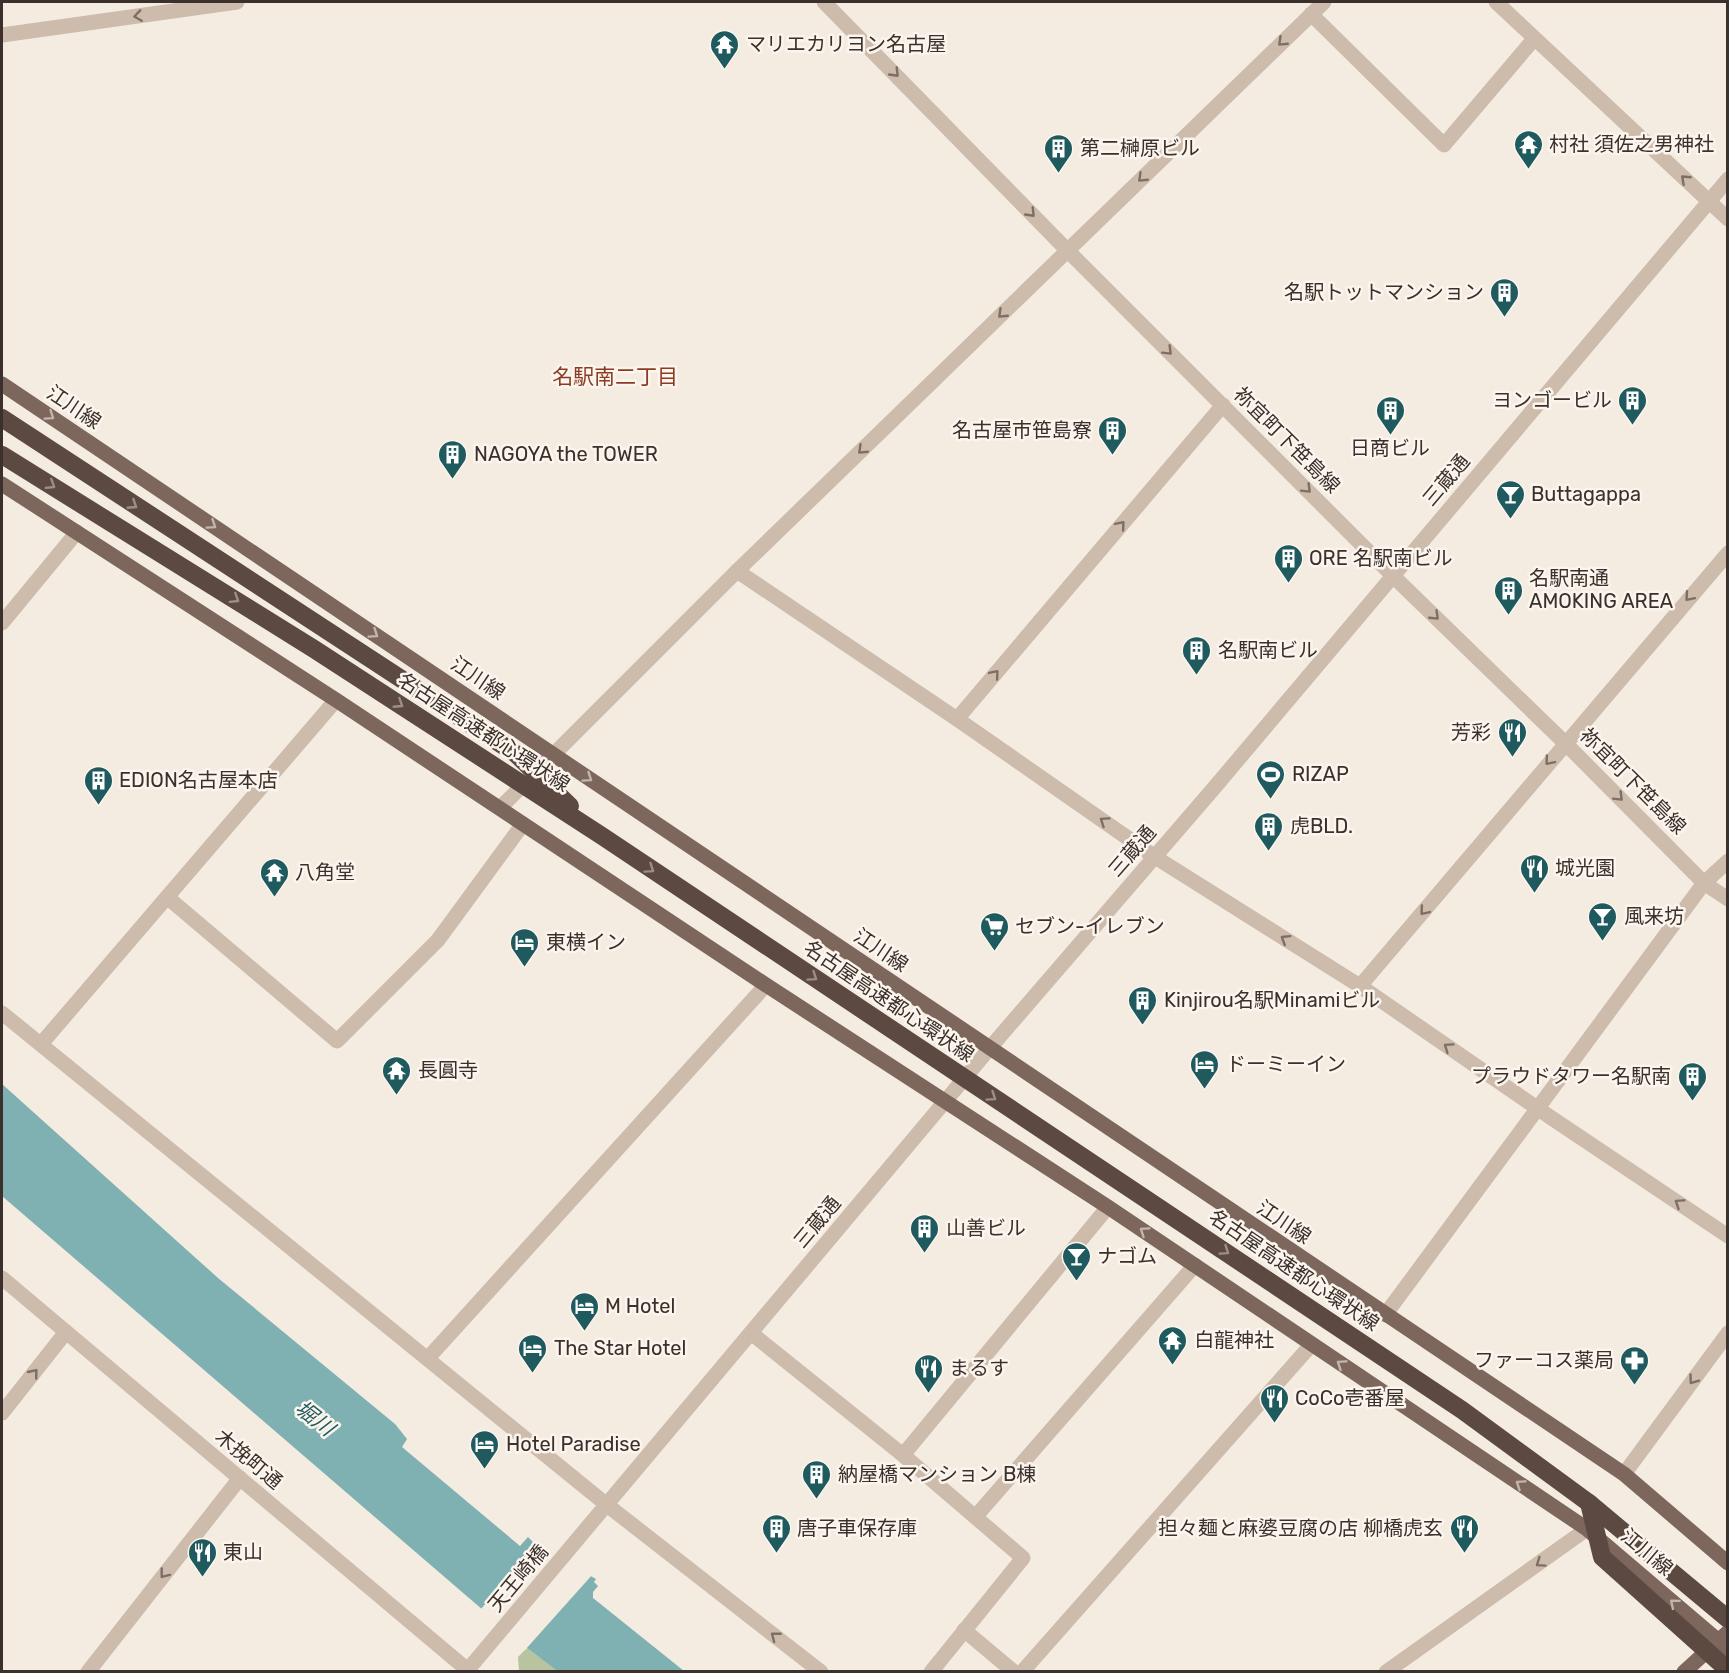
<svg xmlns="http://www.w3.org/2000/svg" width="1729" height="1673" font-family="Rubik,'Noto Sans JP',sans-serif">
	<rect width="100%" height="100%" fill="#f4ebe1"/>
	<!-- green -->
	<polygon fill="#b8c4a0" points="527,1648 557,1671 519,1671 518,1657"/>
	<!-- water -->
	<polygon fill="#7fb0b2" points="2,1084 218,1278 395,1424 407,1439 402,1447 520,1546 528,1537 536,1545 596,1579 594,1582 598,1586 593,1592 593,1598 684,1671 557,1671 527,1648 2,1196"/>
	<!-- pier -->
	<polygon fill="#f4ebe1" points="540,1543 593,1574 525,1650 480,1610"/>
	<g fill="none" stroke-linecap="round" stroke-linejoin="round">
		<!-- minor -->
		<g stroke="#cdbbac" stroke-width="15">
			<polyline points="1496,2 1728,219"/>
			<polyline points="1311,14 1444,145 1534,39"/>
			<polyline points="737,571 957,719 1155,857 1360,986 1553,1119 1728,1236"/>
			<polyline points="1393,576 1565,743 1704,883 1728,899"/>
			<polyline points="2,623 77,532"/>
			<polyline points="957,719 1223,405"/>
			<polyline points="500,808 737,571 1324,2"/>
			<polyline points="167,897 337,1041 438,940 523,824"/>
			<polyline points="1360,986 1728,553"/>
			<polyline points="41,1044 336,700"/>
			<polyline points="1385,1315 1704,883 1728,861"/>
			<polyline points="751,1333 903,1455 1023,1558 931,1672"/>
			<polyline points="428,1358 766,985"/>
			<polyline points="2,1413 66,1332"/>
			<polyline points="903,1455 1108,1207"/>
			<polyline points="1624,1474 1728,1333"/>
			<polyline points="607,1505 821,1672"/>
			<polyline points="976,1516 1195,1265"/>
			<polyline points="964,1630 1014,1672"/>
			<polyline points="88,1672 240,1478"/>
			<polyline points="1022,1672 1312,1344"/>
			<polyline points="1386,1672 1587,1529"/>
		</g>
		<!-- tertiary -->
		<g stroke="#cdbbac" stroke-width="15">
			<polyline points="824,2 1067,250 1393,576"/>
			<polyline points="2,35 237,2"/>
			<polyline points="2,1013 607,1505"/>
			<polyline points="2,1278 470,1672"/>
			<polyline points="466,1672 989,1049 1214,788 1728,179"/>
		</g>
		<!-- primary -->
		<g stroke="#7d675c" stroke-width="15">
			<polyline points="2,384 1624,1474 1728,1563"/>
			<polyline points="2,484 336,700 766,985 1108,1207 1587,1529 1728,1649"/>
			<polyline points="1684,1672 1728,1632"/>
		</g>
		<!-- motorway -->
		<g stroke="#5c4a42" stroke-width="18">
			<polyline points="2,418 516,754 570,806"/>
			<polyline points="2,455 314,649 602,836 1462,1410 1589,1503 1728,1619"/>
			<polyline points="1589,1503 1602,1557 1728,1670"/>
		</g>
	</g>
	<!-- one-way arrows -->
	<defs><path id="oneway-chevron" d="M-2-3.5L2.5 0L-2 3.5" fill="none" stroke-width="1.6" stroke-linecap="round" stroke-linejoin="round" transform="scale(1.5)"/></defs>
	<g stroke="#7d6f65">
		<use href="#oneway-chevron" transform="translate(138 16) rotate(172)"/>
		<use href="#oneway-chevron" transform="translate(1282 42) rotate(136)"/>
		<use href="#oneway-chevron" transform="translate(895 73) rotate(46)"/>
		<use href="#oneway-chevron" transform="translate(1142 178) rotate(136)"/>
		<use href="#oneway-chevron" transform="translate(1685 179) rotate(-137)"/>
		<use href="#oneway-chevron" transform="translate(1031 213) rotate(46)"/>
		<use href="#oneway-chevron" transform="translate(1002 314) rotate(136)"/>
		<use href="#oneway-chevron" transform="translate(1168 351) rotate(45)"/>
		<use href="#oneway-chevron" transform="translate(862 450) rotate(136)"/>
		<use href="#oneway-chevron" transform="translate(1307 489) rotate(45)"/>
		<use href="#oneway-chevron" transform="translate(1121 525) rotate(-50)"/>
		<use href="#oneway-chevron" transform="translate(1689 597) rotate(131)"/>
		<use href="#oneway-chevron" transform="translate(1435 616) rotate(44)"/>
		<use href="#oneway-chevron" transform="translate(995 674) rotate(-50)"/>
		<use href="#oneway-chevron" transform="translate(1549 761) rotate(130)"/>
		<use href="#oneway-chevron" transform="translate(1619 797) rotate(45)"/>
		<use href="#oneway-chevron" transform="translate(1104 821) rotate(-146)"/>
		<use href="#oneway-chevron" transform="translate(1424 911) rotate(130)"/>
		<use href="#oneway-chevron" transform="translate(1285 939) rotate(-148)"/>
		<use href="#oneway-chevron" transform="translate(1448 1047) rotate(-145)"/>
		<use href="#oneway-chevron" transform="translate(1679 1203) rotate(-146)"/>
		<use href="#oneway-chevron" transform="translate(34 1373) rotate(-51)"/>
		<use href="#oneway-chevron" transform="translate(1693 1380) rotate(126)"/>
		<use href="#oneway-chevron" transform="translate(1540 1563) rotate(145)"/>
		<use href="#oneway-chevron" transform="translate(164 1574) rotate(128)"/>
		<use href="#oneway-chevron" transform="translate(775 1636) rotate(-142)"/>
	</g>
	<g stroke="#c2b5ac">
		<use href="#oneway-chevron" transform="translate(50 416) rotate(34)"/>
		<use href="#oneway-chevron" transform="translate(212 525) rotate(34)"/>
		<use href="#oneway-chevron" transform="translate(374 634) rotate(34)"/>
		<use href="#oneway-chevron" transform="translate(588 778) rotate(34)"/>
		<use href="#oneway-chevron" transform="translate(1144 1231) rotate(-146)"/>
		<use href="#oneway-chevron" transform="translate(1341 1364) rotate(-146)"/>
		<use href="#oneway-chevron" transform="translate(1520 1484) rotate(-146)"/>
		<use href="#oneway-chevron" transform="translate(1674 1603) rotate(-140)"/>
	</g>
	<g stroke="#9c8e87">
		<use href="#oneway-chevron" transform="translate(51 485) rotate(32)"/>
		<use href="#oneway-chevron" transform="translate(133 505) rotate(33)"/>
		<use href="#oneway-chevron" transform="translate(235 599) rotate(32)"/>
		<use href="#oneway-chevron" transform="translate(399 704) rotate(33)"/>
		<use href="#oneway-chevron" transform="translate(650 869) rotate(34)"/>
		<use href="#oneway-chevron" transform="translate(813 977) rotate(34)"/>
		<use href="#oneway-chevron" transform="translate(992 1097) rotate(34)"/>
		<use href="#oneway-chevron" transform="translate(1225 1251) rotate(34)"/>
	</g>
	<!-- icons -->
	<defs>
		<symbol id="temple-pin" viewBox="-11 -11 22 30"><path d="M0 17L-7.5 6A9.5 9.5 0 1 1 7.5 6Z" fill="#1f5a5e" stroke="#fbf5ee"/><path d="M0-6L5-2H3V0L6.5 2.5H4V6H1.5V3h-3V6H-4V2.5H-6.5L-3 0V-2H-5Z" fill="#fff"/></symbol>
		<symbol id="building-pin" viewBox="-11 -11 22 30"><path d="M0 17L-7.5 6A9.5 9.5 0 1 1 7.5 6Z" fill="#1f5a5e" stroke="#fbf5ee"/><path d="M-4-6H4V6H1V3H-1V6H-4ZM-2.5-4.3h1.7v1.8h-1.7ZM.8-4.3h1.7v1.8H.8ZM-2.5-1h1.7V.8h-1.7ZM.8-1h1.7V.8H.8Z" fill="#fff"/></symbol>
		<symbol id="bar-pin" viewBox="-11 -11 22 30"><path d="M0 17L-7.5 6A9.5 9.5 0 1 1 7.5 6Z" fill="#1f5a5e" stroke="#fbf5ee"/><path d="M-6-5H6L.8 .8V4.5H3.5V6h-7V4.5H-.8V.8Z" fill="#fff"/></symbol>
		<symbol id="restaurant-pin" viewBox="-11 -11 22 30"><path d="M0 17L-7.5 6A9.5 9.5 0 1 1 7.5 6Z" fill="#1f5a5e" stroke="#fbf5ee"/><path d="M-5-6h1v4h1v-4h1v4h1v-4h1v5L-1.5 .5V6h-2V.5L-5-1ZM5-6V6H3V1.5H1.5Q1.5-4 5-6Z" fill="#fff"/></symbol>
		<symbol id="stadium-pin" viewBox="-11 -11 22 30"><path d="M0 17L-7.5 6A9.5 9.5 0 1 1 7.5 6Z" fill="#1f5a5e" stroke="#fbf5ee"/><path d="M0-5a6.5 5 0 1 0 0 10a6.5 5 0 1 0 0-10ZM-3.5-1.8h7v3.6h-7Z" fill="#fff"/></symbol>
		<symbol id="supermarket-pin" viewBox="-11 -11 22 30"><path d="M0 17L-7.5 6A9.5 9.5 0 1 1 7.5 6Z" fill="#1f5a5e" stroke="#fbf5ee"/><path d="M-6-5.5h2.5l.6 2H6L4.5 2H-2.5L-4.4-4H-6ZM-1.5 3.2a1.3 1.3 0 1 0 .1 0ZM3 3.2a1.3 1.3 0 1 0 .1 0Z" fill="#fff"/></symbol>
		<symbol id="hotel-pin" viewBox="-11 -11 22 30"><path d="M0 17L-7.5 6A9.5 9.5 0 1 1 7.5 6Z" fill="#1f5a5e" stroke="#fbf5ee"/><path d="M-6-4.5h1.5V1H6V5H4.5V3h-9V5H-6ZM-4 0a1.8 1.8 0 1 1 3.6 0ZM.5 0V-2.5h3Q6-2.5 6 0Z" fill="#fff"/></symbol>
		<symbol id="pharmacy-pin" viewBox="-11 -11 22 30"><path d="M0 17L-7.5 6A9.5 9.5 0 1 1 7.5 6Z" fill="#1f5a5e" stroke="#fbf5ee"/><path d="M-2-6h4v4h4v4h-4v4h-4v-4h-4v-4h4Z" fill="#fff"/></symbol>
	</defs>
	<g fill-rule="evenodd">
		<use href="#temple-pin" x="708" y="28" width="33" height="45"/>
		<use href="#temple-pin" x="1512" y="128" width="33" height="45"/>
		<use href="#building-pin" x="1042" y="132" width="33" height="45"/>
		<use href="#building-pin" x="1488" y="276" width="33" height="45"/>
		<use href="#building-pin" x="1616" y="384" width="33" height="45"/>
		<use href="#building-pin" x="1374" y="394" width="33" height="45"/>
		<use href="#building-pin" x="1096" y="414" width="33" height="45"/>
		<use href="#building-pin" x="436" y="438" width="33" height="45"/>
		<use href="#bar-pin" x="1494" y="478" width="33" height="45"/>
		<use href="#building-pin" x="1272" y="542" width="33" height="45"/>
		<use href="#building-pin" x="1492" y="574" width="33" height="45"/>
		<use href="#building-pin" x="1180" y="634" width="33" height="45"/>
		<use href="#restaurant-pin" x="1496" y="716" width="33" height="45"/>
		<use href="#stadium-pin" x="1254" y="758" width="33" height="45"/>
		<use href="#building-pin" x="82" y="764" width="33" height="45"/>
		<use href="#building-pin" x="1252" y="810" width="33" height="45"/>
		<use href="#restaurant-pin" x="1518" y="852" width="33" height="45"/>
		<use href="#temple-pin" x="258" y="856" width="33" height="45"/>
		<use href="#bar-pin" x="1586" y="900" width="33" height="45"/>
		<use href="#supermarket-pin" x="978" y="910" width="33" height="45"/>
		<use href="#hotel-pin" x="508" y="926" width="33" height="45"/>
		<use href="#building-pin" x="1126" y="984" width="33" height="45"/>
		<use href="#hotel-pin" x="1188" y="1048" width="33" height="45"/>
		<use href="#temple-pin" x="380" y="1054" width="33" height="45"/>
		<use href="#building-pin" x="1676" y="1060" width="33" height="45"/>
		<use href="#building-pin" x="908" y="1212" width="33" height="45"/>
		<use href="#bar-pin" x="1060" y="1240" width="33" height="45"/>
		<use href="#hotel-pin" x="568" y="1290" width="33" height="45"/>
		<use href="#temple-pin" x="1156" y="1324" width="33" height="45"/>
		<use href="#hotel-pin" x="516" y="1332" width="33" height="45"/>
		<use href="#pharmacy-pin" x="1618" y="1344" width="33" height="45"/>
		<use href="#restaurant-pin" x="912" y="1352" width="33" height="45"/>
		<use href="#restaurant-pin" x="1258" y="1382" width="33" height="45"/>
		<use href="#hotel-pin" x="468" y="1428" width="33" height="45"/>
		<use href="#building-pin" x="800" y="1458" width="33" height="45"/>
		<use href="#building-pin" x="760" y="1512" width="33" height="45"/>
		<use href="#restaurant-pin" x="1448" y="1512" width="33" height="45"/>
		<use href="#restaurant-pin" x="186" y="1536" width="33" height="45"/>
	</g>
	<g text-anchor="middle" dominant-baseline="central" stroke-width="5" stroke-linejoin="round" paint-order="stroke">
		<!-- poi labels -->
		<g font-size="20" fill="#3b302b" stroke="#fbf5ee" text-anchor="start">
			<text x="746" y="44">マリエカリヨン名古屋</text>
			<text x="1549" y="144">村社 須佐之男神社</text>
			<text x="1080" y="148">第二榊原ビル</text>
			<text x="1484" y="292" text-anchor="end">名駅トットマンション</text>
			<text x="1612" y="400" text-anchor="end">ヨンゴービル</text>
			<text x="1092" y="430" text-anchor="end">名古屋市笹島寮</text>
			<text x="1390" y="448" text-anchor="middle">日商ビル</text>
			<text x="474" y="454">NAGOYA the TOWER</text>
			<text x="1531" y="494">Buttagappa</text>
			<text x="1309" y="558">ORE 名駅南ビル</text>
			<text x="1529" y="578">名駅南通<tspan x="1529" dy="23">AMOKING AREA</tspan></text>
			<text x="1218" y="650">名駅南ビル</text>
			<text x="1491" y="732" text-anchor="end">芳彩</text>
			<text x="1292" y="774">RIZAP</text>
			<text x="119" y="780">EDION名古屋本店</text>
			<text x="1290" y="826">虎BLD.</text>
			<text x="1555" y="868">城光園</text>
			<text x="295" y="872">八角堂</text>
			<text x="1624" y="916">風来坊</text>
			<text x="1015" y="926">セブン-イレブン</text>
			<text x="546" y="942">東横イン</text>
			<text x="1164" y="1000">Kinjirou名駅Minamiビル</text>
			<text x="1226" y="1064">ドーミーイン</text>
			<text x="418" y="1070">長圓寺</text>
			<text x="1671" y="1076" text-anchor="end">プラウドタワー名駅南</text>
			<text x="946" y="1228">山善ビル</text>
			<text x="1097" y="1256">ナゴム</text>
			<text x="605" y="1306">M Hotel</text>
			<text x="1194" y="1340">白龍神社</text>
			<text x="554" y="1348">The Star Hotel</text>
			<text x="1614" y="1360" text-anchor="end">ファーコス薬局</text>
			<text x="949" y="1368">まるす</text>
			<text x="1295" y="1398">CoCo壱番屋</text>
			<text x="506" y="1444">Hotel Paradise</text>
			<text x="838" y="1474">納屋橋マンション B棟</text>
			<text x="797" y="1528">唐子車保存庫</text>
			<text x="1443" y="1528" text-anchor="end">担々麺と麻婆豆腐の店 柳橋虎玄</text>
			<text x="223" y="1552">東山</text>
		</g>
		<!-- street labels -->
		<g font-size="20" fill="#3b302b" stroke="#fbf5ee">
			<text transform="translate(74 407) rotate(34)">江川線</text>
			<text transform="translate(1287 440) rotate(45)">祢宜町下笹島線</text>
			<text transform="translate(1446 480) rotate(-50)">三蔵通</text>
			<text transform="translate(478 678) rotate(34)">江川線</text>
			<text transform="translate(484 732) rotate(33)">名古屋高速都心環状線</text>
			<text transform="translate(1633 781) rotate(45)">祢宜町下笹島線</text>
			<text transform="translate(1132 851) rotate(-49)">三蔵通</text>
			<text transform="translate(881 950) rotate(34)">江川線</text>
			<text transform="translate(889 1001) rotate(34)">名古屋高速都心環状線</text>
			<text transform="translate(817 1222) rotate(-50)">三蔵通</text>
			<text transform="translate(1284 1222) rotate(34)">江川線</text>
			<text transform="translate(1294 1270) rotate(34)">名古屋高速都心環状線</text>
			<text transform="translate(249 1459) rotate(40)">木挽町通</text>
			<text transform="translate(1647 1552) rotate(40)">江川線</text>
			<text transform="translate(518 1578) rotate(-50)">天王崎橋</text>
		</g>
		<!-- neighbourhood labels -->
		<g font-size="21" fill="#8c3b22" stroke="#fbf5ee">
			<text x="615" y="376">名駅南二丁目</text>
		</g>
		<!-- water labels -->
		<g font-size="21" font-style="italic" fill="#1f5a5e" stroke="#fbf5ee">
			<text transform="translate(315 1418) rotate(38)">堀川</text>
		</g>
	</g>
	<!-- border -->
	<rect width="1729" height="1673" fill="none" stroke="#3b302b" stroke-width="6"/>
</svg>
